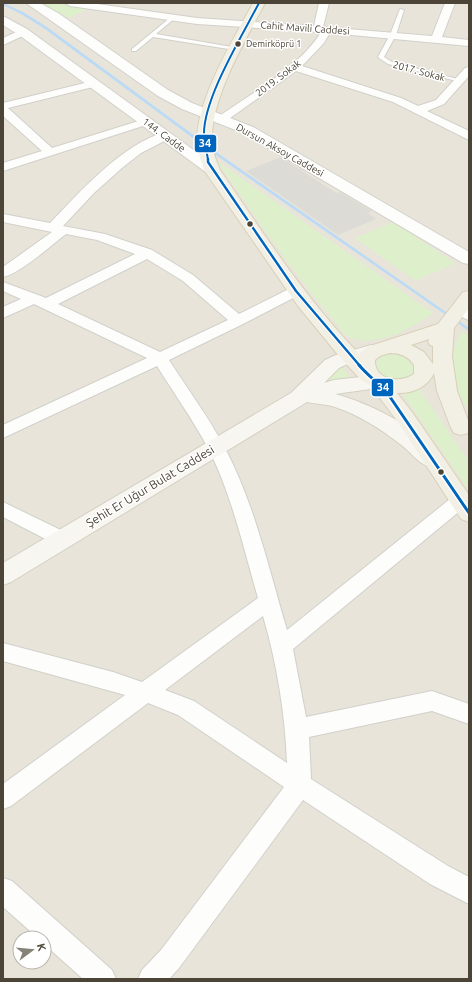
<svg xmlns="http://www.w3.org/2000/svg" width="472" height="982" font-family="Ubuntu,sans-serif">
	<rect width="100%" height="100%" fill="#f3f2ed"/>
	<!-- residential -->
	<path fill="#e8e4da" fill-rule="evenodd" d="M3 3H469V979H3ZM20 938H44V962H20Z"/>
	<!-- green -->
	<g fill="#def0cb">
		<polygon points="40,3 55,3 87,9 69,18"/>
		<path d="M217 161 433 313C412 328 375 349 349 337 342 334 335 322 331 317 289 268 254 214 217 161Z"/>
		<polygon points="393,222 455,263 416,281 355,238"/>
		<path d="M463 332 469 336V412C456 391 444 352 463 332Z"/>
		<path d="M393 354 405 356 413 363 414 371C405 384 376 382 376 363 380 356 386 355 393 354Z"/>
		<polygon points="340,368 343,369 352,379 315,388 334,370"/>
		<polygon points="417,389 420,390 469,462 469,491 403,394 403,392"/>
	</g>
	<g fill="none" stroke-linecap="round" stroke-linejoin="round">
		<!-- stream -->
		<g fill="#badaf5" fill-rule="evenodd">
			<polygon points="3,3 23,12 47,27 203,142 203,144 201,144 45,29 21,14 3,5"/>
			<polygon points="207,147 209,147 469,328 469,331 207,149"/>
		</g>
	</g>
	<!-- building -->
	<polygon fill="#dddbd5" points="281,157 336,193 340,192 368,209 372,211 368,213 376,219 338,235 246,171"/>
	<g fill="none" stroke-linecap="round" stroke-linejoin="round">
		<defs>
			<g id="service">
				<polygon points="400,9 404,10 396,35 384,57 392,62 461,80 461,82 388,64 379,58 378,57 390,35"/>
				<polygon points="171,17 175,18 156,34 238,48 235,50 153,37 136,51 132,51 132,49"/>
			</g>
			<g id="minor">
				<path d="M65 3H90L197 18 314 26 319 3H329L323 27 432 36 445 3H455L442 37 469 40V46L330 33 323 44 302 66 401 98 418 106 436 100 465 68 469 67V76L444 104 427 111 469 131V140L393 102 296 71 226 121H218L216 119 218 117C252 93 299 68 321 32L197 24 70 6Z"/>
				<polygon points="23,29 28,32 27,34 3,45 3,38"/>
				<polygon points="93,81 97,82 98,84 97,86 8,108 52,148 145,119 149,120 151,122 149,124 3,171 3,163 42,151 3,116 3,103"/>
				<path d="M166 132 170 134 172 136 170 138 141 153 123 167 94 193 63 226 105 234 152 250 193 275 239 314 291 288 296 287 301 288 303 291 301 294 243 324 169 360C187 388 209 418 225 448 254 503 269 569 287 630L455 495 461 493 467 495 469 498 467 505 293 649 306 717 432 691 469 704V724L432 711 309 737 311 779 448 866 469 877V904L430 884 303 800 179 968 169 979H138L142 970 161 950 284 787 178 715 148 703 11 806 3 809V784L125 695 3 661V643L113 672 142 682 258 598C244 550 231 492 208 448 193 420 174 393 157 366L3 438V425L147 358 34 304 3 318V307L21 299 3 291V282L46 298 135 254 97 240 66 234C50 246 21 273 3 277V267L52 232 3 222V214L50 223C80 192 123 143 166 132ZM147 259 183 281 228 320 160 352 58 304ZM263 616C277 664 285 714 287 763L194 701 165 690Z"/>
				<polygon points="459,303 469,308 469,320 464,318 452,308 454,305"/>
				<polygon points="3,502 69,534 71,539 69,544 62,546 55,544 3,517"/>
				<polygon points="3,878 12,881 112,970 116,979 83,979 44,944 44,938 38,938 3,907"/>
			</g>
			<g id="tertiary">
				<polygon points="26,3 40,3 58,13 168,90 192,103 253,127 469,252 469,264 463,263 243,133 182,109 158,96"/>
				<polygon points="3,16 27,29 217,167 220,170 217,173 212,175 207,173 19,35 3,25"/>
			</g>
			<path id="secondary" d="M371 345 378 347 380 351 378 355 350 363 339 368 324 383 334 380 378 375 385 377 388 382 385 387 335 394C367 402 427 431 444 461L441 466C423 472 413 453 400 444 381 429 359 415 335 407 326 404 317 404 307 402L11 582 3 585V563L291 393 325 360 336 355Z"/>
			<path id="primary" d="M253 3H265C245 41 211 98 212 140 212 151 216 160 220 170 263 233 306 299 359 354L367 347 438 324 463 292 469 291V308L454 328 452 356 457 391 469 423 468 433 461 435 454 433 451 428 437 391 434 373C428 387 412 394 397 393L412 412 469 495V522L461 519 398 422 370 385 361 380 339 356 298 306 204 170C201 160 197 151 197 141 197 98 233 40 253 3ZM429 339 428 341 430 345 433 346V364L424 352 411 345ZM390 353C400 353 408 356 414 365V374C400 384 374 380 375 360L380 356Z"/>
		</defs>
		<!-- service casing -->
		<use href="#service" stroke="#d1d0ca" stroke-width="2"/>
		<!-- minor casing -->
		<use href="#minor" stroke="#d1d0ca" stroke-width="2"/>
		<!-- tertiary casing -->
		<use href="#tertiary" stroke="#d1d0ca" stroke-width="2"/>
		<!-- secondary casing -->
		<use href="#secondary" stroke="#d4d0c3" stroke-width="2"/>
		<!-- primary casing -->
		<use href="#primary" stroke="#d8d0b8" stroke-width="2"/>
		<!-- service -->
		<use href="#service" fill="#fdfdfc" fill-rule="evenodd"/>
		<!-- minor -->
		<use href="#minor" fill="#fdfdfc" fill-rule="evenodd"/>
		<!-- tertiary -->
		<use href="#tertiary" fill="#fdfdfc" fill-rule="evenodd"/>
		<!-- secondary -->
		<use href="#secondary" fill="#f7f6f1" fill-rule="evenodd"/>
		<!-- primary -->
		<use href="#primary" fill="#f2efe5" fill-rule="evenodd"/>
		<defs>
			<path id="bus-1-far2" d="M208 160C207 152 204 143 204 135 203 99 242 36 259 3"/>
			<polyline id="bus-1-far1" points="208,159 208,162 296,291 360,366"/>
			<path id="bus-1" d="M359 365C368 376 379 383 388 394L469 513"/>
		</defs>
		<!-- bus-1-far2 casing -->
		<use href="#bus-1-far2" stroke="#fff" stroke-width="4"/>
		<!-- bus-1-far1 casing -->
		<use href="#bus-1-far1" stroke="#fff" stroke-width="5"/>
		<!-- bus-1 casing -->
		<use href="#bus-1" stroke="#fff" stroke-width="6"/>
		<!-- bus-1-far2 -->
		<use href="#bus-1-far2" stroke="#0065bd" stroke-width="2"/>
		<!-- bus-1-far1 -->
		<use href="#bus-1-far1" stroke="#0065bd" stroke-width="2.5"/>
		<!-- bus-1 -->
		<use href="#bus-1" stroke="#0065bd" stroke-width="3"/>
	</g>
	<!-- markers -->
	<g fill="#4c4537" stroke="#fff" stroke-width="1.5">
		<circle cx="238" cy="44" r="3.5"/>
		<circle cx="250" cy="224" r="3.5"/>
		<circle cx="441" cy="472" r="3.5"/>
	</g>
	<g text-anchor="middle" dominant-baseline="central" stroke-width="3" stroke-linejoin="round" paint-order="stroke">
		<!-- far-bus labels -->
		<g font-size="9" fill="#4c4537" stroke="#fff" text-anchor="start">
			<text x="246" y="44">Demirköprü 1</text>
		</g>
		<!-- far-street labels -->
		<g font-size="10" fill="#4c4537" stroke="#fff">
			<text transform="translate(305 28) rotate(4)">Cahit Mavili Caddesi</text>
			<text transform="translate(419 71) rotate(15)">2017. Sokak</text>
			<text transform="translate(278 78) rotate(-37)">2019. Sokak</text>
			<text transform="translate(164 135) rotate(36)">144. Cadde</text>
			<text transform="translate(280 150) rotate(29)">Dursun Aksoy Caddesi</text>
		</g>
		<!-- street labels -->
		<g font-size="12" fill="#4c4537" stroke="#fff">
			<text transform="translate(150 486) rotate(-31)">Şehit Er Uğur Bulat Caddesi</text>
		</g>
	</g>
	<g stroke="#fff" stroke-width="1.5">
		<rect x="194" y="134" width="23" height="19" rx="4" fill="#0065bd"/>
		<rect x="371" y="378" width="23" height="19" rx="4" fill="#0065bd"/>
	</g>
	<g font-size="11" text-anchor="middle" font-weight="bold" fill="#fff">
		<text x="205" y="147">34</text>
		<text x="383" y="391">34</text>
	</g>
	<!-- border -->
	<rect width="472" height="982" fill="none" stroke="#4c4537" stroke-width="8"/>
	<!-- north arrow -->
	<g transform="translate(32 950) rotate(74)"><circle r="19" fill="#ffffff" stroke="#b7b5af"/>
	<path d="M0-3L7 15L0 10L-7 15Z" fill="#868277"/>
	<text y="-6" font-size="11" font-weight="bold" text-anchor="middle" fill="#4c4537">K</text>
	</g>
</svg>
